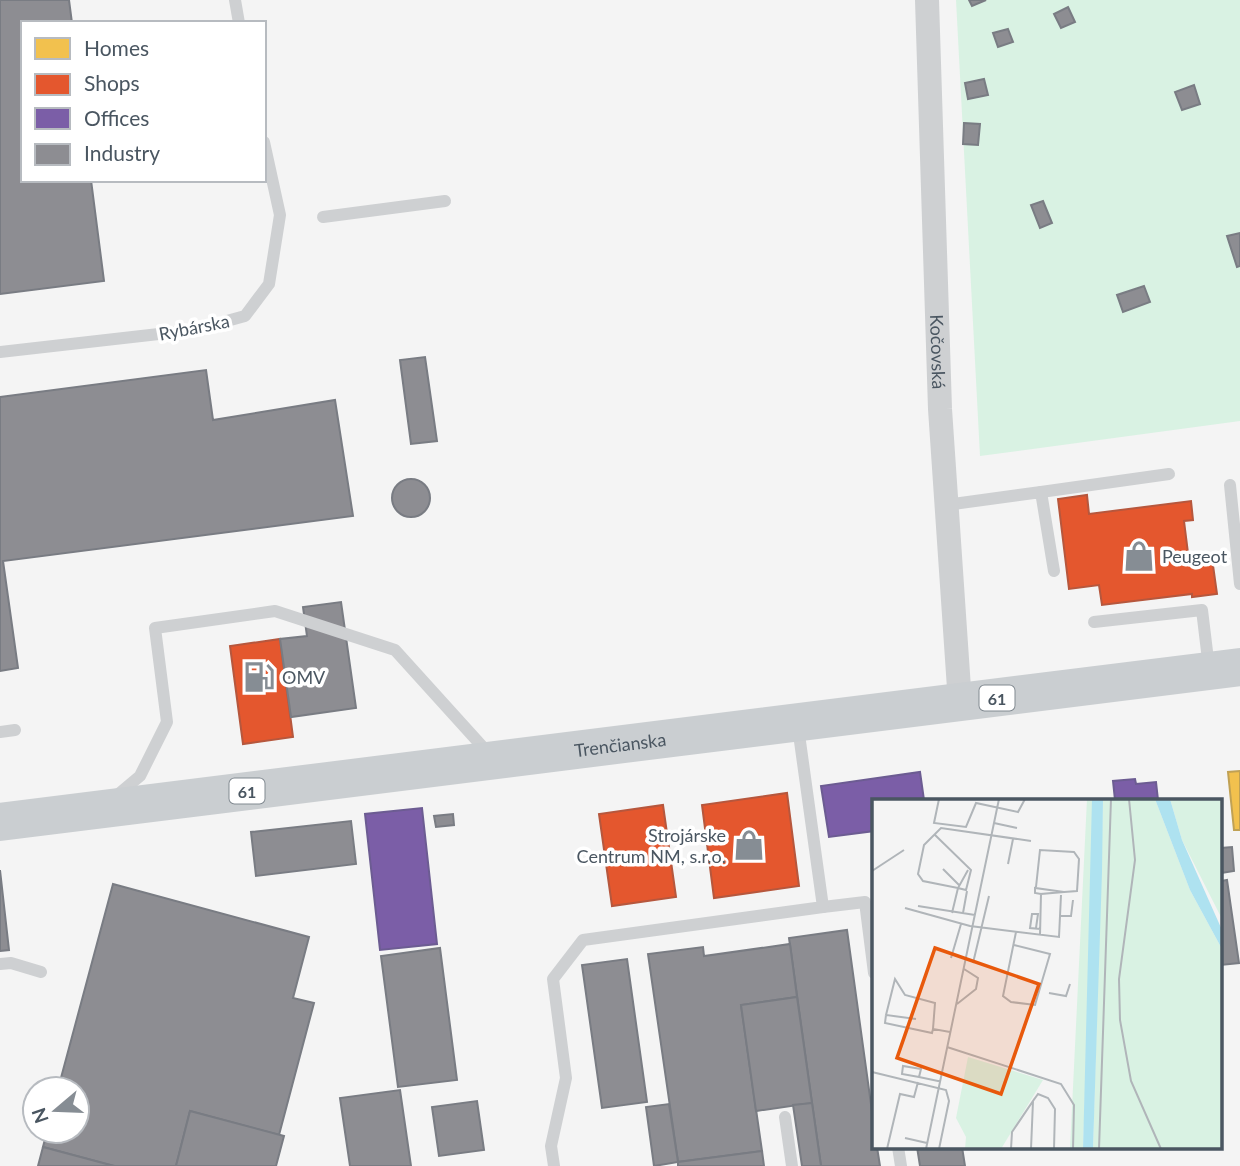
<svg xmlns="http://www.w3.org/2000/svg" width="1240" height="1166" font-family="Lato,sans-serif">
	<rect width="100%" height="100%" fill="#f4f4f4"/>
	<!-- green -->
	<polygon fill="#d9f2e3" points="956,0 1240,0 1240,421 980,456"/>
	<!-- homes -->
	<polygon fill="#f2c14e" stroke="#c0a154" stroke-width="2" points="1240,771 1240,830 1234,830 1228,772"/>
	<!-- shops -->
	<g fill="#e4572e" stroke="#b6573d" stroke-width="2">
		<polygon points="1087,495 1089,514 1191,501 1193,520 1184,521 1189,561 1212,558 1217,594 1192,597 1192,594 1102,605 1099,585 1069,589 1058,499"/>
		<polygon points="280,639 293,737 243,744 230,646"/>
		<polygon points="787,793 799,886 714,898 702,805"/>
		<polygon points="663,805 676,897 612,906 599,814"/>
	</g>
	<!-- offices -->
	<g fill="#7b5ea7" stroke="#6c5c92" stroke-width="2">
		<polygon points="920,772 924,800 874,800 874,831 829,837 821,786"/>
		<polygon points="1135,779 1136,784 1156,782 1158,800 1115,800 1113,781"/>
		<polygon points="422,808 437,944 380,950 365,814"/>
	</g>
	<!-- industry -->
	<g fill="#8d8d92" stroke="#797c83" stroke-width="2">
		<polygon points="0,0 69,0 72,23 23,23 23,180 91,180 104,281 0,294"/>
		<polygon points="969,0 986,0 972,6"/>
		<polygon points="1068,7 1075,22 1061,28 1054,14"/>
		<polygon points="1008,29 1013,42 998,47 993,33"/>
		<polygon points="984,79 988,95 968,99 965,83"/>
		<polygon points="1194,85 1200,104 1182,110 1175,92"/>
		<polygon points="964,123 980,124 978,145 963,144"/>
		<polygon points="1043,201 1052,223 1040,228 1031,205"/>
		<polygon points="1240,233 1240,266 1237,267 1227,236"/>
		<polygon points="1144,286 1150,302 1123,312 1117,295"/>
		<polygon points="425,357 437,441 411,444 400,360"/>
		<polygon points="206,370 213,420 335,400 353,516 3,561 18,668 0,671 0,397"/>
		<circle cx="411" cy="498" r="19"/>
		<polygon points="341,602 356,708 291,717 280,639 307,636 303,607"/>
		<polygon points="453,814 454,825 436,827 434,816"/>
		<polygon points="351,821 356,864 256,876 251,832"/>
		<polygon points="1232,847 1234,871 1221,873 1221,848"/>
		<polygon points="0,870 9,950 0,951"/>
		<polygon points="1227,880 1239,963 1221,965 1221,881"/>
		<polygon points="113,884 309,937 293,998 314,1003 279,1135 190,1111 176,1166 114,1166 43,1147 47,1131 77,1131 77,1089 58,1089"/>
		<polygon points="847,930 874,1126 874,1147 877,1147 880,1166 821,1166 812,1103 789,938"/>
		<polygon points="790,944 797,997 741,1005 762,1151 678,1162 648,954 703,947 704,956"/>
		<polygon points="440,948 457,1080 398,1087 381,956"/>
		<polygon points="627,959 647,1102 602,1108 582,965"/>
		<polygon points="797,997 812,1103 756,1111 741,1005"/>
		<polygon points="400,1090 411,1166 350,1166 340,1098"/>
		<polygon points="477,1101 484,1150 439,1156 432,1107"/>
		<polygon points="812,1103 821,1166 802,1166 793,1105"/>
		<polygon points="669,1104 678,1162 654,1166 646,1107"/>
		<polygon points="190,1111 284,1136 276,1166 176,1166"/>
		<polygon points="43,1147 114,1166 38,1166"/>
		<polygon points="917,1147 962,1147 965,1166 920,1166"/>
		<polygon points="762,1151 764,1166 678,1166 678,1162"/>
	</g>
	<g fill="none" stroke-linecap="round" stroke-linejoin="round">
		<!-- lane -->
		<g stroke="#ced0d2" stroke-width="12">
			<polyline points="235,0 239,23"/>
			<polyline points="323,217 445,201"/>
			<polyline points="0,352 194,330 245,316 269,284 280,215 264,142"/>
			<polyline points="1230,485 1240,584"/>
			<polyline points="1041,492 1169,474"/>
			<polyline points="946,505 1041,492 1054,571"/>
			<polyline points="1094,622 1202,610 1209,668"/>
			<polyline points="0,732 15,730"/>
			<polyline points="115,797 140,776 167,722 155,628 275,611 395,650 490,755"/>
			<polyline points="823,907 865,902 874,973"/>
			<polyline points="0,964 11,963 41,972"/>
			<polyline points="785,1117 792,1166"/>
			<polyline points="898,1147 901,1166"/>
			<polyline points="554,1166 551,1146 566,1078 553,979 583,940 823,907 798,727"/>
		</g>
		<!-- street -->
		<path stroke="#ced0d2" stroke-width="24" id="s1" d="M927 0 940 409 960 703"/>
		<!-- primary -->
		<path stroke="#caced1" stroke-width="38" id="s2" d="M0 822 1240 667"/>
	</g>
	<!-- icons -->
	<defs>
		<symbol id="shop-bare" viewBox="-9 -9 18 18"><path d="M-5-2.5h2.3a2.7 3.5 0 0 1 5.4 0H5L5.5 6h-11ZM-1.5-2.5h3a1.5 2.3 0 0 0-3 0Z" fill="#868d94" stroke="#fff" stroke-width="2.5" paint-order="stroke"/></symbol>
		<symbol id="fuel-bare" viewBox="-9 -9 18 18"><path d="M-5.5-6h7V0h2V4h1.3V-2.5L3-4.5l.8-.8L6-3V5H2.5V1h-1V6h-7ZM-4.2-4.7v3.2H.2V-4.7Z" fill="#868d94" stroke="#fff" stroke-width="2.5" paint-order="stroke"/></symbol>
	</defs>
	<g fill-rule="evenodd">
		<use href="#shop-bare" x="1117" y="534" width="44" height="44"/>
		<use href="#fuel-bare" x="237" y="655" width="44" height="44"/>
		<use href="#shop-bare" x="727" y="823" width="44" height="44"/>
	</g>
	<g text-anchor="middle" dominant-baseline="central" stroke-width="7" stroke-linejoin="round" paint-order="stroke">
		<!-- shield labels -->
		<g fill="#fff" stroke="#808990" stroke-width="2">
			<rect x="979.5" y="685.5" width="35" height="25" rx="5"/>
			<rect x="229.5" y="778.5" width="35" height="25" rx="5"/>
		</g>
		<g font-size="16" font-weight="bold" fill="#4a5661">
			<text x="997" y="698">61</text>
			<text x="247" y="791">61</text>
		</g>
		<!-- street labels -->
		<g font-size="18" fill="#4a5661" stroke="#fff">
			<text transform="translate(194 327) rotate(-11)">Rybárska</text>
			<text stroke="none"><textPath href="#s1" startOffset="352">Kočovská</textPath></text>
			<text stroke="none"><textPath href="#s2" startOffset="625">Trenčianska</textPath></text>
		</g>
		<!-- poi labels -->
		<g font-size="18" fill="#4a5661" stroke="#fff" text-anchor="start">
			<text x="1162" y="556">Peugeot</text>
			<text x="282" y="677">OMV</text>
			<text x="726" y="835" text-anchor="end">Strojárske<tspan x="726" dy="21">Centrum NM, s.r.o.</tspan></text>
		</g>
	</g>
	<!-- overview -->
	<g transform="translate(872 799)">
		<rect width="350" height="350" fill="#f4f4f4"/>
		<path d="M215 0H220L221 73 211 350H198ZM231 0H283L318 91 350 150V350H221ZM298 0H350V120L310 41ZM96 258 171 281 129 350H93L94 338 84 319Z" fill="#d9f2e3"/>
		<path d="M220 0H231L230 73 221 350H211ZM283 0H298L310 41 350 131V150L318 91Z" fill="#aee2f0"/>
		<path fill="none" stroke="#b0b5b9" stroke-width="2" d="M67 0 62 24 94 28 104 4 146 13 153 0M257 0 263 61 247 180 248 221 259 282 289 350M122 24 145 29M62 35 99 71 94 91 86 89 96 71M136 65 141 40M71 70 87 86M0 72 32 51M164 88 168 51 202 53 207 60 205 92 192 93M46 107 103 116M33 109 98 127 187 138 189 96M80 114 86 89 51 82 46 75 52 46 69 29 159 42M91 114 95 92M188 117H199L201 101M164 129 166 115H160L158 129 169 130M168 136 169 95 192 93 163 89V94L169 95M142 146 178 155 163 206 139 203 131 197 144 133M79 159 89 125M101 164 117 97M177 194 194 197 198 185M85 205 104 190 106 179 92 170M14 216 13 224 60 234 61 230M44 220 14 216 23 180 33 196 63 204 61 230 78 233M75 248 189 285 202 306 201 350M0 273 74 291 77 302 67 350M47 278 49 270 31 267 30 275 47 278 66 282H68M161 302 166 295 176 299 183 310 182 350M33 339 55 344M15 350 28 295 42 298 46 283M54 350 127 0M139 350 140 333 161 302 159 350M227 350 239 0"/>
		<path fill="#e8590c" fill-opacity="0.15" stroke="#e8590c" stroke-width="3.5" d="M63 149 167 185 129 295 25 259Z"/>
		<rect width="350" height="350" fill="none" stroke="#4a5661" stroke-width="3.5"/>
	</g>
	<!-- legend -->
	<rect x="21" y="21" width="245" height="161" fill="#ffffff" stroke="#b7bbc0" stroke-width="2"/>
	<rect x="35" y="38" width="35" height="21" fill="#f2c14e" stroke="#b7bbc0" stroke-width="2"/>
	<text x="84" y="56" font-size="21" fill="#4a5661">Homes</text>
	<rect x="35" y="74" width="35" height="21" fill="#e4572e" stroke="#b7bbc0" stroke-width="2"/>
	<text x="84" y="91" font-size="21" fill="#4a5661">Shops</text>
	<rect x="35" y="108" width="35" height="21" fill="#7b5ea7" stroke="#b7bbc0" stroke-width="2"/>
	<text x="84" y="126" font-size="21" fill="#4a5661">Offices</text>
	<rect x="35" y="144" width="35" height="21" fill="#8d8d92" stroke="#b7bbc0" stroke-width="2"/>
	<text x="84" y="161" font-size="21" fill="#4a5661">Industry</text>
	<!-- north arrow -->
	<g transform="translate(56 1110) rotate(251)"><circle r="33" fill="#ffffff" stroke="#b7bbc0" stroke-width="2"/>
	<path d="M0-5L12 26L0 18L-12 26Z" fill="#868d94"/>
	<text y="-10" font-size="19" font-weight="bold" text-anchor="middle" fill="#4a5661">N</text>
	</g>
</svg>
